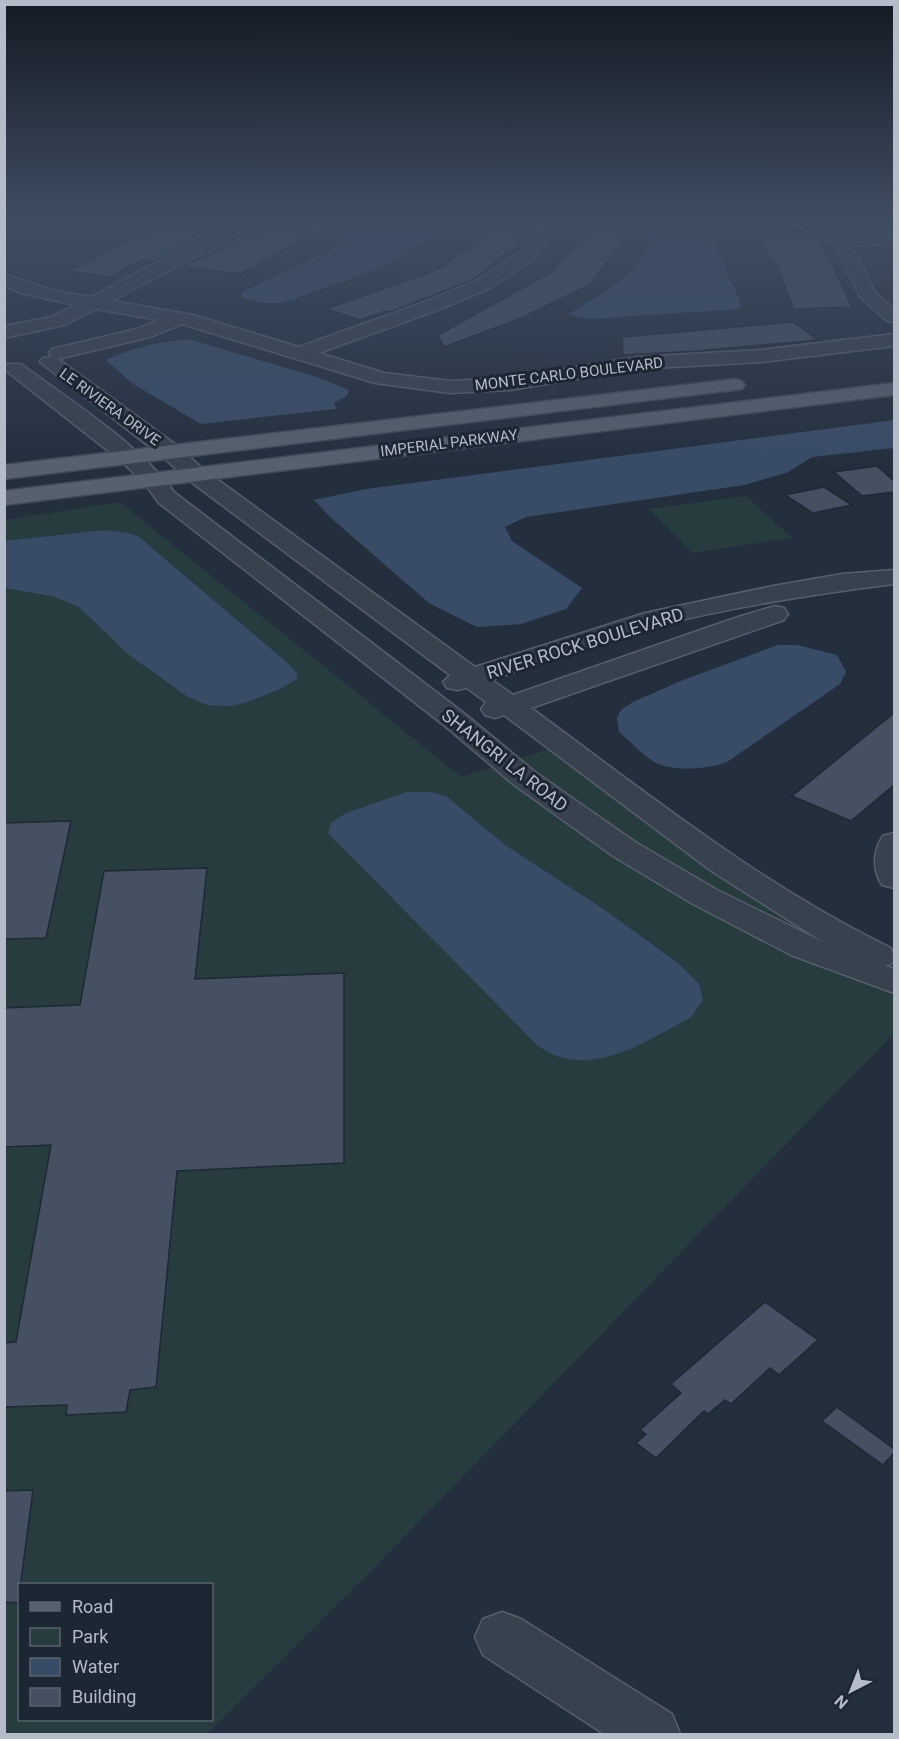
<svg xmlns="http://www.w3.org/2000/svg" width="899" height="1739" font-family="Roboto,sans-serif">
	<rect width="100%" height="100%" fill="#242f3e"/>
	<!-- green -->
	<g fill="#263c3f" fill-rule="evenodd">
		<polygon points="746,496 792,538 692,553 649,509"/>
		<path d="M120 502 461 777 494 767 794 954 894 994V1033L376 1566 207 1734H5V520ZM20 1584H212V1720H20Z"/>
		<path d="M552 748 848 953C734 909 612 837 518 759Z"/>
	</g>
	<!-- water -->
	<g fill="#394c67">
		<polygon points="358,221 441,221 426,241 392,262 364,274 282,303 262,303 242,298 242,292 344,244"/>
		<path d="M653 221H733L739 225 712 238 740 302 741 309 588 319 569 314C606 290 650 271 653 221Z"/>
		<path d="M188 339 317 377 349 390 347 396 334 403 336 409 201 424 133 384 106 360C132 347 160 342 188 339Z"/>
		<polygon points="894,420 894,448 812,457 786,473 744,485 526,517 505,527 512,541 582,588 566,609 521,624 477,627 429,603 331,518 314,500 366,489"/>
		<polygon points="105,530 129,533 139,537 283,659 297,673 297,679 278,690 245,703 229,706 207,705 188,697 129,655 79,607 52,596 5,588 5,541"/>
		<path d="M778 645H797L837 655 846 672 840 684 727 762C708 769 676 772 656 763 643 756 631 742 619 732L617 718 621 710 633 702 683 680Z"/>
		<path d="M407 792H430L446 796 505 845 602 908 678 963 699 984 703 1000 691 1017C651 1038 607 1070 559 1057 552 1055 545 1049 538 1046L328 833 331 823 346 813Z"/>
	</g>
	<!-- building -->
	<g fill="#455162" stroke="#1f2835" stroke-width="1.5">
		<polygon points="180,221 250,221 181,247 154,261 143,260 109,277 69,271 148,232 165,224 174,226"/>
		<polygon points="274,221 337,221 240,274 183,266 269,230"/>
		<polygon points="488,221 524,222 516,246 472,280 390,312 385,311 360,320 326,309 423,275 445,265 462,251 465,252 474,242"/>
		<polygon points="598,221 624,221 624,240 589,285 519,319 444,347 438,335 550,273"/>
		<polygon points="761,238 817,238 831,262 852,307 794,309 776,263 773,263"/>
		<polygon points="793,322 818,340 696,351 623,355 622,337"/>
		<polygon points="877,466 894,481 894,492 862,496 834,472"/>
		<polygon points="824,487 852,505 813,513 785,495"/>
		<polygon points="894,713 894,785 851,821 792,796"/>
		<polygon points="71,821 46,938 4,939 4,823"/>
		<polygon points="207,868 195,979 344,973 344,1163 177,1171 156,1387 130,1390 126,1412 66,1415 67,1405 4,1407 4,1343 16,1342 51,1145 4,1147 4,1008 80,1005 104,871"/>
		<polygon points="765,1302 818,1340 779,1375 770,1368 731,1404 725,1400 708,1414 704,1411 656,1458 636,1443 646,1434 640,1430 681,1393 671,1384"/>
		<polygon points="837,1407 894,1449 894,1453 883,1465 822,1421"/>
		<polygon points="33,1490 18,1603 4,1602 4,1491"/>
	</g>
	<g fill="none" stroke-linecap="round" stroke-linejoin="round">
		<defs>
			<g id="minor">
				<path d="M256 221H272L268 228 194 257 112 301 193 315 299 347 430 300 478 280 520 253 532 239 540 221H556L548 240 532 260 490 288 443 308 319 353 384 373 450 381 510 378 637 357 761 350 894 334V346L761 362 637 369 510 390 450 393 375 383 182 324 150 337 58 359 179 447 203 469 475 667 645 613 773 586 842 574 894 570V584C813 594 732 607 652 627 598 641 545 662 492 680L513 695 738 617 775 606 784 608 788 614 784 620 531 708C647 793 761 885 891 948L894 959 891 964 885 966 894 969V993L791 955 693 904 613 856 513 784 445 726 159 503 145 484 121 461 4 369 7 364H21C73 403 136 441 175 493L465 714 535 772 635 842 717 890 823 942 710 870 504 715 495 718 485 715 481 709 486 702 467 688 457 690 447 688 443 682 450 675 187 479 163 457 40 362 43 358 52 357 49 353 52 349 137 329 159 320 96 309 64 325 4 338V326L51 317 75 305 21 293 4 286V274L51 290 91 297 182 249Z"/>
				<polygon points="784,221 809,221 828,227 843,235 894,234 894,244 851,245 875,292 894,309 894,322 887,321 861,298 833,243 816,233 786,224"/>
				<path d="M894 833V888L882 885C872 870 873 850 883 836Z"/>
				<polygon points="502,1612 521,1619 672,1714 680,1734 604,1734 483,1655 475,1637 483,1619"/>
			</g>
			<g id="major">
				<polygon points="735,379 742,381 745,385 742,389 4,479 4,465"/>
				<polygon points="894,383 894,395 4,505 4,491"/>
			</g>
		</defs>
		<!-- minor casing -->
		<use href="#minor" stroke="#565f6c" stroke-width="3"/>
		<!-- major casing -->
		<use href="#major" stroke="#414a57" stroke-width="3"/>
		<!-- minor -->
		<use href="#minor" fill="#38414e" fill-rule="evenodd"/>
		<!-- major -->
		<use href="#major" fill="#56606e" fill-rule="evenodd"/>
	</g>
	<!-- sky -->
	<linearGradient id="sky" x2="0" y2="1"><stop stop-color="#141a22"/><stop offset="0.48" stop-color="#3f4d63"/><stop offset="1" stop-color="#3f4d63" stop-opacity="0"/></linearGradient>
	<rect width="899" height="464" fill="url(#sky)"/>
	<g text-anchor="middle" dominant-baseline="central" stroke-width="6" stroke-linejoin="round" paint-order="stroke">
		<!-- far-street labels -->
		<g font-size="15" fill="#b4bcc9" stroke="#1d2633">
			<text transform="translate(569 374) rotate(-7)">MONTE CARLO BOULEVARD</text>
			<text transform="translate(110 407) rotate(36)">LE RIVIERA DRIVE</text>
			<text transform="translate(449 443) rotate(-7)">IMPERIAL PARKWAY</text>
		</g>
		<!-- street labels -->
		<g font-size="18" fill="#b4bcc9" stroke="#1d2633">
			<text transform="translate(585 643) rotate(-17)">RIVER ROCK BOULEVARD</text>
			<text transform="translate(505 760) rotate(38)">SHANGRI LA ROAD</text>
		</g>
	</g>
	<!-- border -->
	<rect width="899" height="1739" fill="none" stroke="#b4bcc9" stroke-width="12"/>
	<!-- legend -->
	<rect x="18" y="1583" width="195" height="138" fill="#1d2633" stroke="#59626f" stroke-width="1.5"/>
	<rect x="30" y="1602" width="30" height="9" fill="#56606e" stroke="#59626f" stroke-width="1.5"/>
	<text x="72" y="1613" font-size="18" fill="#b4bcc9">Road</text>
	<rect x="30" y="1628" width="30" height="18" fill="#263c3f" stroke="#59626f" stroke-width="1.5"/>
	<text x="72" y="1643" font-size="18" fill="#b4bcc9">Park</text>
	<rect x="30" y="1658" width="30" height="18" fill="#394c67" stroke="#59626f" stroke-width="1.5"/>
	<text x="72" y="1673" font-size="18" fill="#b4bcc9">Water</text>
	<rect x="30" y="1688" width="30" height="18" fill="#455162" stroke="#59626f" stroke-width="1.5"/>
	<text x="72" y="1703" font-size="18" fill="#b4bcc9">Building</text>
	<!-- north arrow -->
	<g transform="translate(851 1691) rotate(222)" stroke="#1d2633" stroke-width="4.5" paint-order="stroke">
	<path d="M0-4.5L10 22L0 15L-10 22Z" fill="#b4bcc9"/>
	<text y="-9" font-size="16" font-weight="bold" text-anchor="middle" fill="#b4bcc9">N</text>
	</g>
</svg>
